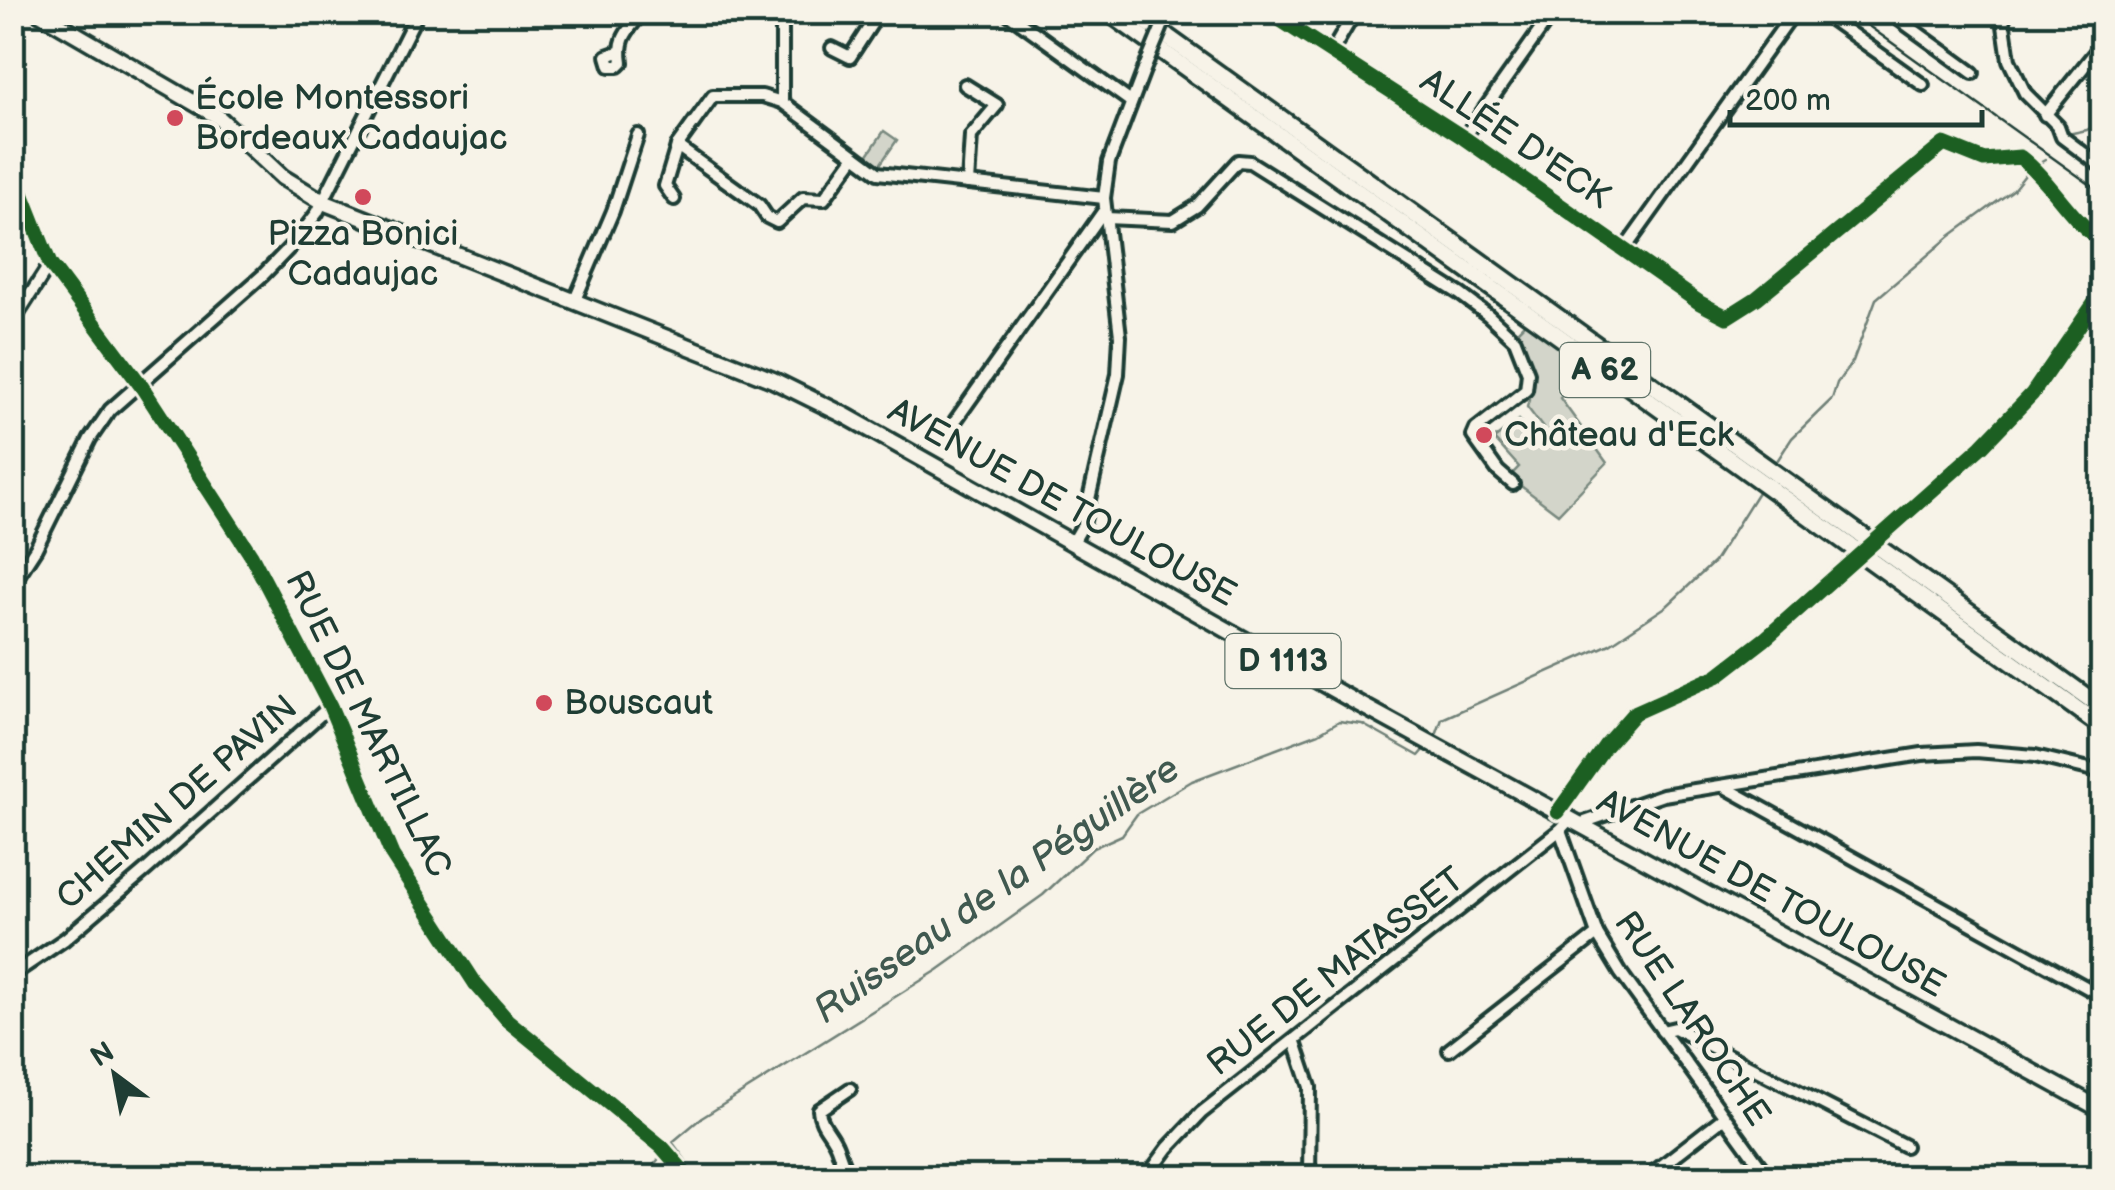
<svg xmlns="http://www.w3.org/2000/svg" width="2115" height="1190" font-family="'Balsamiq Sans',sans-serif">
	<rect width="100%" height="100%" fill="#f7f3e8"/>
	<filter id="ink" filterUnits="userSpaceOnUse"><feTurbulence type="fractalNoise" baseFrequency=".01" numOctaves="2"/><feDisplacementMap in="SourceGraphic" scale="20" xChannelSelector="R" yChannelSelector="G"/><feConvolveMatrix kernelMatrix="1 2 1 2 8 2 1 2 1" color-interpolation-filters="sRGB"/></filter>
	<g filter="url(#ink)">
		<!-- green -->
		<g fill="#d3d5ca" stroke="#79897f" stroke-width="2.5">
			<polygon points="884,131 897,140 877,169 865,159"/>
			<polygon points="1525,323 1587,367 1560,398 1607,463 1558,514 1509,477 1519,467 1494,439 1519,420 1532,437 1543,428 1527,407 1529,400 1525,394 1534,381 1514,334"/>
		</g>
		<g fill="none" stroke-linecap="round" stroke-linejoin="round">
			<!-- stream -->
			<g stroke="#6f8077" stroke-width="2.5">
				<polyline points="2068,134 2087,130 2102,121"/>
				<polyline points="2036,165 2045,160"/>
				<polyline points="1775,464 1792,438 1832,399 1837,383 1853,361 1876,299 1949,237 2013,190 2029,170"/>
				<polyline points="1437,733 1442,719 1610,644 1667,606 1714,562 1758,492"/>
				<polyline points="673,1143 699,1178"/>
				<polyline points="669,1145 700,1119 938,970 1043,895 1093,848 1122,835 1137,814 1192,781 1319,733 1339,721 1362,724 1419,756 1425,749"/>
				<polyline points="643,1178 662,1155"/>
			</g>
			<defs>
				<g id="minor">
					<polyline points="782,12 782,102 878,173 1104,198"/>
					<polyline points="1006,12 1131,102"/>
					<path d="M1268 12 1464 138 1700 303 1727 317 1757 298 1944 144 1984 160 2020 157C2051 181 2069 219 2102 241"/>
					<polyline points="1821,12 1923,85"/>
					<polyline points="1889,12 1973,73"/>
					<polyline points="2002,12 2009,60 2025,93 2058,126 2062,137 2102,167"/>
					<polyline points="832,48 850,57 872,23 857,12"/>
					<path d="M618 52 607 56 610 66H618L622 62C618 38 627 32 642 12"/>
					<polyline points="1331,53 1355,12"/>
					<polyline points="965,85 997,105 971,136 968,183"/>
					<polyline points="2045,115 2102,44"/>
					<polyline points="1464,138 1553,12"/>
					<polyline points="677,146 759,205 767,217 777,222 803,198 824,199 855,156"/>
					<polyline points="12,168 50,264 142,387 251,555 330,706 392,855 475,983 507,1020 662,1147 689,1178"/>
					<polyline points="674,199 665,186 677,146 713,96 762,96 782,102"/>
					<polyline points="1106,218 1173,221 1197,206 1238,161 1250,162 1460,294 1488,315 1515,340 1528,373 1526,390 1476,429 1473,436 1498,471 1513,484"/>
					<polyline points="1624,250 1794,12"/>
					<polyline points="575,300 613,211 638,135"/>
					<polyline points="12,323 50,264"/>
					<polyline points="955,421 1105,209"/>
					<polyline points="1883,533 1982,446 2032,394 2102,292"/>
					<polyline points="1072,544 1083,525 1118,374 1120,336 1104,198 1109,162 1144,70"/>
					<polyline points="12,585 36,548 90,439 110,410 263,275 294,243 317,213 418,12"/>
					<polyline points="1723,786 2102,996"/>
					<polyline points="1558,812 1605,746 1634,713 1717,676 1765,639 1849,563"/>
					<polyline points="1579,824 1663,795 1922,754 1976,751 2035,756 2102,772"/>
					<polyline points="1560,830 1597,934 1620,972 1769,1178"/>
					<polyline points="12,975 65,939 147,869 330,706"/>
					<polyline points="1662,1031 1675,1028 1905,1146"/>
					<polyline points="1295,1042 1310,1087 1309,1178"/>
					<polyline points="1449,1050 1597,934"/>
					<polyline points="912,1177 912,1178"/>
					<path d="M850 1178C843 1167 841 1158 837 1147 832 1133 820 1125 819 1110L850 1089"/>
					<polyline points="1146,1178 1168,1148 1201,1113 1560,830 1570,819"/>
					<polyline points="1646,1178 1723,1118"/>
				</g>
				<polyline id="major" points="38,12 217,116 282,177 323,202 773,380 846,416 1352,700 2102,1110"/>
				<g id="highway">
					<polyline points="1108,12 2102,727"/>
					<polyline points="1133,12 2102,708"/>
				</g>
			</defs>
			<!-- minor casing -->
			<use href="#minor" stroke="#1f3d34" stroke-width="18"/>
			<!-- major casing -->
			<use href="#major" stroke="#1f3d34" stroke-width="21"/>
			<!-- highway casing -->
			<use href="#highway" stroke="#1f3d34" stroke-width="22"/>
			<!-- minor -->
			<use href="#minor" stroke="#f7f3e8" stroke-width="10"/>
			<!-- major -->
			<use href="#major" stroke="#f7f3e8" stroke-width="14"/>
			<!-- highway -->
			<use href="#highway" stroke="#f7f3e8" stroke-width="15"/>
			<!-- rail -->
			<polyline stroke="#1f3d34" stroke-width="2.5" points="1849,12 2102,193"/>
			<defs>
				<polyline id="minor-bridge" points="1144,70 1168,12"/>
			</defs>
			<!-- minor-bridge casing -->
			<use href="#minor-bridge" stroke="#1f3d34" stroke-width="18" stroke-linecap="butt"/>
			<!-- minor-bridge -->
			<use href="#minor-bridge" stroke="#f7f3e8" stroke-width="10"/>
			<defs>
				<g id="cycleway">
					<path d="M1268 12 1464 138 1700 303 1727 317 1757 298 1944 144 1984 160 2020 157C2051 181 2069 219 2102 241"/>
					<polyline points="12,168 50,264 142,387 251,555 330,706 392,855 475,983 507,1020 662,1147 689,1178"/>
					<polyline points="1558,812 1605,746 1634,713 1717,676 1765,639 1982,446 2032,394 2102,292"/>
				</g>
			</defs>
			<!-- cycleway casing -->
			<use href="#cycleway" stroke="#f7f3e8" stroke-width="21"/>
			<!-- cycleway -->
			<use href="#cycleway" stroke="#1b5e20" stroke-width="15"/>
		</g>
	</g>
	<!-- markers -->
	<g fill="#d1495b" stroke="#f7f3e8" stroke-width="4">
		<circle cx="175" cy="118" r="10"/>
		<circle cx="363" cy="197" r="10"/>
		<circle cx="1484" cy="435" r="10"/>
		<circle cx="544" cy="703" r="10"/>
	</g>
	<g text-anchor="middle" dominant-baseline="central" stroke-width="9" stroke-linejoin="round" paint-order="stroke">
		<!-- shield labels -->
		<g fill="#f7f3e8" stroke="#60746a" stroke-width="2.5">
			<rect x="1560" y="343" width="90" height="54" rx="8"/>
			<rect x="1225.5" y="634" width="115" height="54" rx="8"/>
		</g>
		<g font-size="32" font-weight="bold" fill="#1f3d34">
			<text x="1605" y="370">A 62</text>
			<text x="1283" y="661">D 1113</text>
		</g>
		<!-- poi labels -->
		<g font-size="35" fill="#1f3d34" stroke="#f7f3e8" text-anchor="start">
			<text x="195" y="98">École Montessori<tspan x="195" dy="40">Bordeaux Cadaujac</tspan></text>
			<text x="363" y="234" text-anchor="middle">Pizza Bonici<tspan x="363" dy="40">Cadaujac</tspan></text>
			<text x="1504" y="435">Château d'Eck</text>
			<text x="564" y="703">Bouscaut</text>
		</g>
		<!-- street labels -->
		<g font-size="35" fill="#1f3d34" stroke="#f7f3e8">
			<text transform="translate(1515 139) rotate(34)">ALLÉE D'ECK</text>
			<text transform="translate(1062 503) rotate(29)">AVENUE DE TOULOUSE</text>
			<text transform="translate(368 724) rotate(64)">RUE DE MARTILLAC</text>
			<text transform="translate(177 803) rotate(-41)">CHEMIN DE PAVIN</text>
			<text transform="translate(1771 894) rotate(29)">AVENUE DE TOULOUSE</text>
			<text transform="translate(1336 972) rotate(-38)">RUE DE MATASSET</text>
			<text transform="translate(1692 1019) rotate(56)">RUE LAROCHE</text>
		</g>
		<!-- water labels -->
		<g font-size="38" font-style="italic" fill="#405950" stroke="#f7f3e8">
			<text transform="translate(997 890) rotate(-35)">Ruisseau de la Péguillère</text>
		</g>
	</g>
	<!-- margin -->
	<rect width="2115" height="1190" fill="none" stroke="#f7f3e8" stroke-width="50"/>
	<rect x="25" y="25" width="2065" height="1140" fill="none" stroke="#1f3d34" stroke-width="4" filter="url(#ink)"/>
	<!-- north arrow -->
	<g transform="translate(115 1075) rotate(328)" stroke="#f7f3e8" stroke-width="8" paint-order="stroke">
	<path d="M0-8L18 38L0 25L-18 38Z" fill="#1f3d34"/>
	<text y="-15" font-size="28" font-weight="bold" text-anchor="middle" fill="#1f3d34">N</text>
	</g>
	<!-- scale -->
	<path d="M1730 110v15h252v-15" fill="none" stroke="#1f3d34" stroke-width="5"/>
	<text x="1745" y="110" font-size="30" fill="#1f3d34" stroke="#f7f3e8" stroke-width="8" paint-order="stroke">200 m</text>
</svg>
